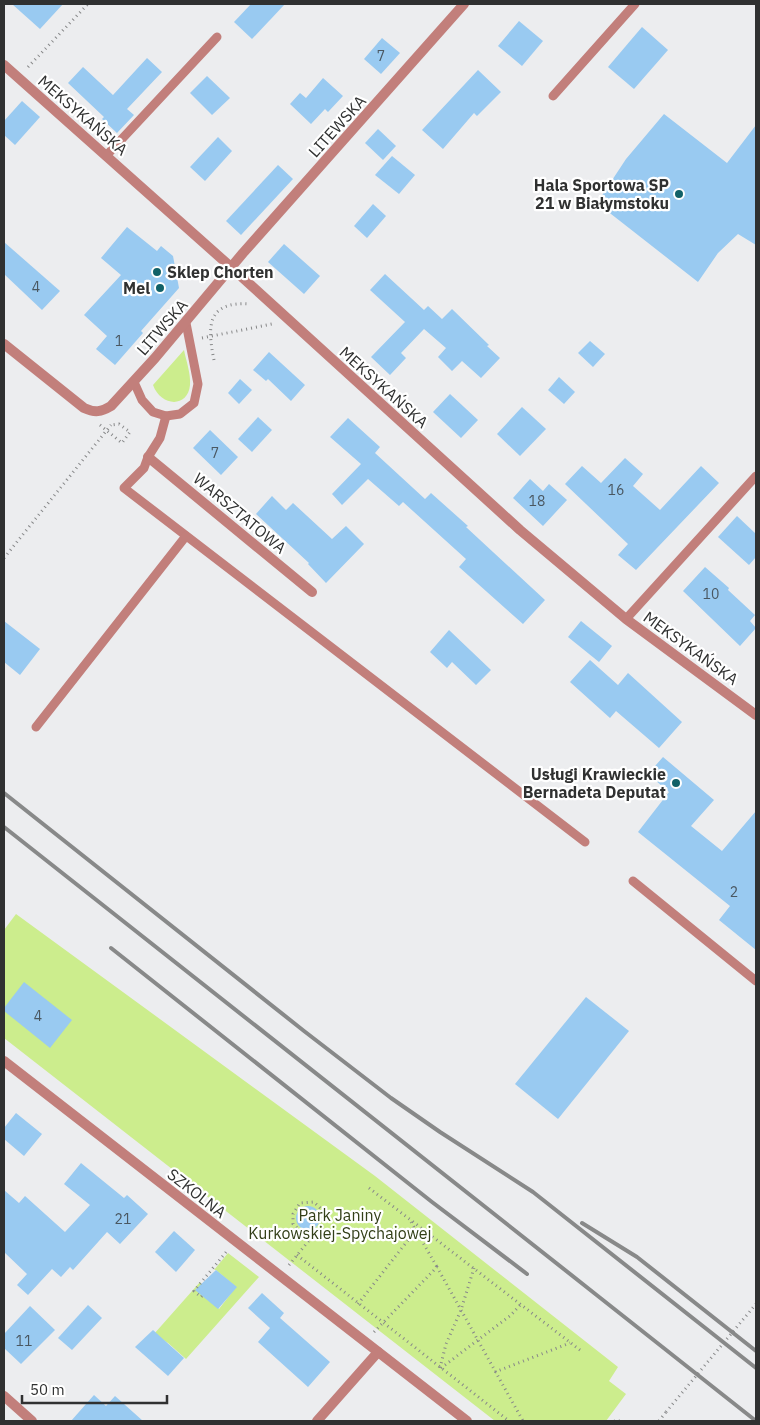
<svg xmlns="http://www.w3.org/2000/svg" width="760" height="1425" font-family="'IBM Plex Sans',sans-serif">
	<rect width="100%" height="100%" fill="#ecedef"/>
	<!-- green -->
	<g fill="#cced8d">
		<path d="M184 350C186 360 191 374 190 385 188 408 161 407 153 385Z"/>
		<polygon points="16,914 375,1176 618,1367 609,1381 626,1394 606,1421 495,1421 4,1038 4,930"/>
		<polygon points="228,1253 259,1277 186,1359 168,1343 154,1334 200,1282 219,1309 236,1287 216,1270 214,1270"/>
	</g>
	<!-- building -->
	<g fill="#99caf1">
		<polygon points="12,4 63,4 40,29"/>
		<polygon points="251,4 285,4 252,39 234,22"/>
		<polygon points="519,21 543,41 522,66 498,46"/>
		<polygon points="642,27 668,50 634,89 608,67"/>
		<polygon points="382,38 400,53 381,74 364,59"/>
		<polygon points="147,58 162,72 127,109 134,115 117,133 102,119 104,117 68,83 83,67 113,95"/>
		<polygon points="478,70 501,92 477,116 474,113 443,149 422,130"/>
		<polygon points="207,76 230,98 212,115 190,93"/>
		<polygon points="323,78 343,96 328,112 325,109 311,124 290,104 300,93 306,98"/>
		<polygon points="22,101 40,117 15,145 4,135 4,121"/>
		<polygon points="664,114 727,163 756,125 756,245 738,234 718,253 698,282 597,203 626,159"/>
		<polygon points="378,129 396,146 383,160 365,143"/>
		<polygon points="218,137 232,151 205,181 190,167"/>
		<polygon points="392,156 415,175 399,194 375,175"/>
		<polygon points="278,165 293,179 241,235 226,221"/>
		<polygon points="373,204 386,216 367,238 354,226"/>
		<polygon points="127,227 157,251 161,246 173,256 179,288 141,331 143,333 115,365 96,349 107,336 84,315 121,275 101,258"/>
		<polygon points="4,242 60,291 42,310 4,274"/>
		<polygon points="284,244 320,276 304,294 268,262"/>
		<polygon points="385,274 424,310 428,306 442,319 452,309 489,345 487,346 500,358 481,378 462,361 452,371 438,357 446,348 424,329 401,353 406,358 390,375 371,357 405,322 370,290"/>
		<polygon points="590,341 605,354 593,367 578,353"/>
		<polygon points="269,352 305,385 291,401 268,379 266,381 253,370"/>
		<polygon points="559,377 575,392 564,404 548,390"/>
		<polygon points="240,379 252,390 239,404 228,393"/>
		<polygon points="450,394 478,420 461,438 433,412"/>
		<polygon points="522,407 546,429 520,456 497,434"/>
		<polygon points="258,417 272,430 252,452 238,439"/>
		<polygon points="348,418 380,447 375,453 425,499 431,493 468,526 466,527 545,600 523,624 459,567 466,559 403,502 399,506 368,479 342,505 332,494 361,464 330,437"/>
		<polygon points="210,430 238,457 221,475 193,448"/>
		<polygon points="625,458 643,474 633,486 660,510 701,466 719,483 636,570 618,555 628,544 565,484 582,466 601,483"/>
		<polygon points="530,479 543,491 549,484 567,500 543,526 513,498"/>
		<polygon points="272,496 286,510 293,503 332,539 346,526 364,544 326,583 308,564 309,563 256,514"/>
		<polygon points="737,516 756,534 756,557 749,565 718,537"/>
		<polygon points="705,567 729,588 728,590 755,615 750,621 756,628 740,646 683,591"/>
		<polygon points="4,621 40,649 20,675 4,662"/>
		<polygon points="581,621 612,646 599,662 568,637"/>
		<polygon points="449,630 491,670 476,685 452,662 447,668 430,652"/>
		<polygon points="590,660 618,685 628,673 682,722 659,748 616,711 610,718 570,682"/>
		<polygon points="663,757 714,800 691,826 722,851 756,811 756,950 719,920 730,906 638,832 669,792 648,774"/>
		<polygon points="24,982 72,1020 50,1048 4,1011 4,1008"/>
		<polygon points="586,997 629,1031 558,1119 515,1084"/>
		<polygon points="16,1113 42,1134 24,1156 4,1139 4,1128"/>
		<polygon points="81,1163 124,1198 127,1195 148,1214 120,1244 107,1232 73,1270 70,1267 61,1277 52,1269 28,1295 17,1285 27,1274 4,1252 4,1190 19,1203 25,1196 65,1232 90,1205 64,1184"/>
		<circle cx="308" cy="1218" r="12"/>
		<polygon points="174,1231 195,1250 176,1272 155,1252"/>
		<polygon points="216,1270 237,1287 218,1309 195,1290"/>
		<polygon points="262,1293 284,1313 280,1318 330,1362 308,1387 258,1342 270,1328 248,1308"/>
		<polygon points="88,1305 102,1318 72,1350 58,1338"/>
		<polygon points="30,1306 55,1330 21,1364 4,1348 4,1334"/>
		<polygon points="153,1330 184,1358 168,1376 135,1347"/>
		<polygon points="94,1395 106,1406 115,1396 143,1421 71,1421"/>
	</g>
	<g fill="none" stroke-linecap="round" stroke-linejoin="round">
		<!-- path -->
		<g stroke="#878889" stroke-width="3" stroke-dasharray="1 4" stroke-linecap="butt">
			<polyline points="28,67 88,4"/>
			<polyline points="202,338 272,324"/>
			<path d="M214 360C207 326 207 301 250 304"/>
			<polyline points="100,425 122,443 130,432 119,424 111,425"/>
			<polyline points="369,1188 580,1350"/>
			<polyline points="411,1222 437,1267"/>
			<polyline points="297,1255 509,1421"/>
			<polyline points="289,1265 324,1222 321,1209 314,1202 300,1203 293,1214 293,1224 302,1232 314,1234"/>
			<polyline points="202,1296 201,1297 194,1291 227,1251"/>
			<polyline points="358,1304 416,1230"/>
			<polyline points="374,1332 437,1267 523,1421"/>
			<polyline points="440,1368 446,1344 461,1310 474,1268"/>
			<polyline points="441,1368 511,1315 521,1304"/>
			<polyline points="495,1372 570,1343"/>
			<polyline points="615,1421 616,1419 619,1421"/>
			<polyline points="659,1421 666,1412"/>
		</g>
		<!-- service -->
		<g stroke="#c27f7b" stroke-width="9">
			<polyline points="553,96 635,4"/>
			<polyline points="106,156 217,37"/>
			<polyline points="134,382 142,400 153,412 166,416 180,414 194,403 198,384 186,323"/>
			<polyline points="166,416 160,438 148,457 144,468 124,488 585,842"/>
			<polyline points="626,619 756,476"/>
			<polyline points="36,727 186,536"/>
			<polyline points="633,881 756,981"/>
		</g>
		<!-- minor -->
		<g stroke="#c27f7b" stroke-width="10">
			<path d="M4 344 84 408C95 413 101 412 111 406L155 358 243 253 464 4"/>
			<polyline points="148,457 312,592"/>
			<polyline points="4,1061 467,1421"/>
			<polyline points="4,1396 32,1421"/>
			<polyline points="317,1421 378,1352"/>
		</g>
		<!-- tertiary -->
		<polyline stroke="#c27f7b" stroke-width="10" points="4,65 232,268 520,530 626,619 756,715"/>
		<!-- rail -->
		<g stroke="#888989" stroke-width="4">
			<polyline points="4,793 304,1031 391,1098 440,1132 533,1192 756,1368"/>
			<path d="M4 827C255 1023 505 1223 756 1421"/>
			<polyline points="111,948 432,1202 527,1274"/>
			<polyline points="582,1223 637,1257 756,1351"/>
		</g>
		<!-- path-bridge -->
		<g stroke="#878889" stroke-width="3" stroke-dasharray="1 4" stroke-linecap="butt">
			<polyline points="4,558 111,425"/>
			<polyline points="666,1412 756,1304"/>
		</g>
	</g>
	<!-- markers -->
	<g fill="#116168" stroke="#fff" stroke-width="2">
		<circle cx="679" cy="194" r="5"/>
		<circle cx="157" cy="272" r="5"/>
		<circle cx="160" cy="288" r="5"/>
		<circle cx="676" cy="783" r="5"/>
	</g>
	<g text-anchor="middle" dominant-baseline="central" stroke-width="4.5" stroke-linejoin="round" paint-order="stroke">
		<!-- number labels -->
		<g font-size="14" fill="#4a5761">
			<text x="381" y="56">7</text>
			<text x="36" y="287">4</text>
			<text x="119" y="341">1</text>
			<text x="215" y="453">7</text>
			<text x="616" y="490">16</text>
			<text x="537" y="501">18</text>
			<text x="711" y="594">10</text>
			<text x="734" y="892">2</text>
			<text x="38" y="1016">4</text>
			<text x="123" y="1219">21</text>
			<text x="24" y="1341">11</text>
		</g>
		<!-- street labels -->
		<g font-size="16" fill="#303131" stroke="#fff">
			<text transform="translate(83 115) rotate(41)">MEKSYKAŃSKA</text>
			<text transform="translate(337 126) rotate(-48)">LITEWSKA</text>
			<text transform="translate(162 327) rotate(-49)">LITWSKA</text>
			<text transform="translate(384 387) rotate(42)">MEKSYKAŃSKA</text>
			<text transform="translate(240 513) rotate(40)">WARSZTATOWA</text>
			<text transform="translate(691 648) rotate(36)">MEKSYKAŃSKA</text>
			<text transform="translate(197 1193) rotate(38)">SZKOLNA</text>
		</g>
		<!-- poi labels -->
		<g font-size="16" font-weight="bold" fill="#303131" stroke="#fff" text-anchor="end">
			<text x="669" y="185">Hala Sportowa SP<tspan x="669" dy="18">21 w Białymstoku</tspan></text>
			<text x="167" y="272" text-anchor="start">Sklep Chorten</text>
			<text x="150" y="288">Mel</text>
			<text x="666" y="774">Usługi Krawieckie<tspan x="666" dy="18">Bernadeta Deputat</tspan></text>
		</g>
		<!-- park labels -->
		<g font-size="16" fill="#333f18" stroke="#fff">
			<text x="340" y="1215">Park Janiny<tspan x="340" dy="18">Kurkowskiej-Spychajowej</tspan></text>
		</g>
	</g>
	<!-- border -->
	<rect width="760" height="1425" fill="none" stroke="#303131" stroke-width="10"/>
	<!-- scale -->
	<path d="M22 1395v8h145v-8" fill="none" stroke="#303131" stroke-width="2.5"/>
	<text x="30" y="1395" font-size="15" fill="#303131" stroke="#ffffff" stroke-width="4" paint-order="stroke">50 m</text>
</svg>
